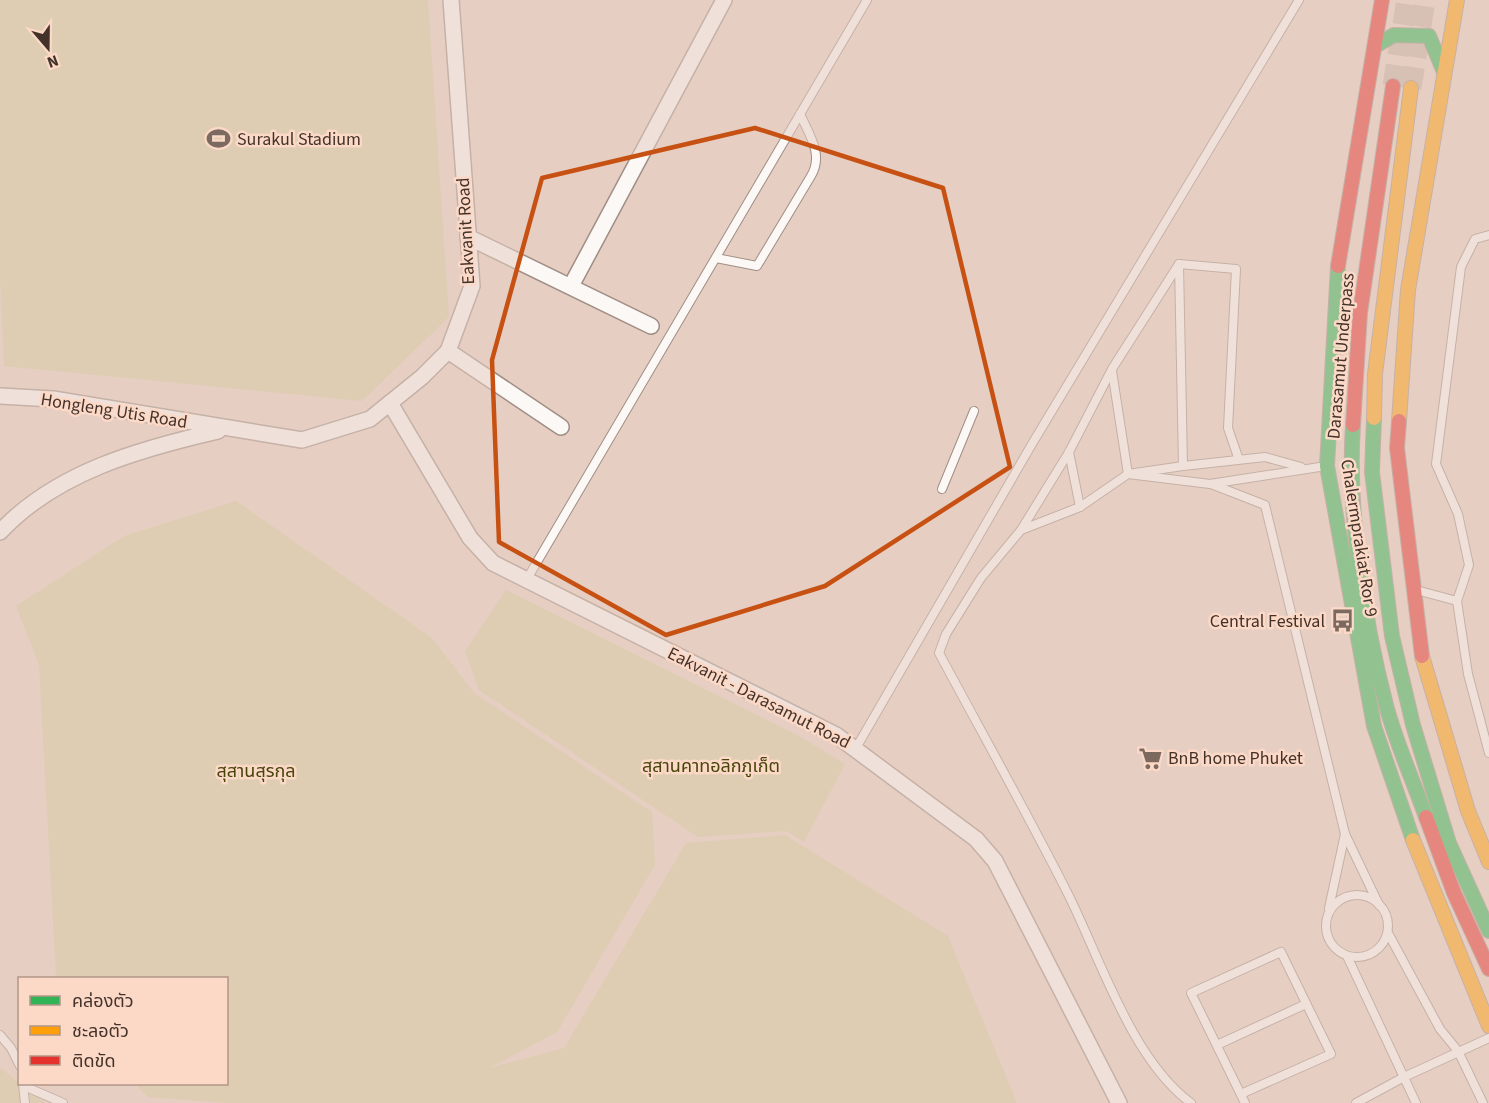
<svg xmlns="http://www.w3.org/2000/svg" width="1489" height="1103" font-family="'Source Sans 3','Noto Sans Thai',sans-serif">
	<rect width="100%" height="100%" fill="#e6cec2"/>
	<!-- green -->
	<g fill="#d6cba0">
		<polygon points="0,0 428,0 449,317 362,401 4,366 0,279"/>
		<polygon points="236,501 432,638 474,693 652,812 655,865 557,1032 489,1068 564,1048 686,843 785,835 948,936 1017,1103 225,1103 148,1097 135,1084 226,1084 226,978 56,978 39,665 16,606 124,536"/>
		<polygon points="506,590 799,736 845,764 804,842 786,831 698,837 479,690 465,651"/>
		<polygon points="0,1068 45,1103 0,1103"/>
	</g>
	<g fill="none" stroke-linecap="round" stroke-linejoin="round">
		<!-- secondary-tunnel -->
		<g stroke="#c5afa3" stroke-width="21" stroke-dasharray="21 10" stroke-linecap="butt">
			<polyline points="1393,86 1407,0"/>
			<polyline points="1411,88 1425,0"/>
		</g>
		<defs>
			<g id="lane">
				<path d="M716 258 757 266 811 176C824 155 809 134 800 114"/>
				<polyline points="1112,371 1128,474 1183,466"/>
				<polyline points="1069,452 1080,507"/>
				<polyline points="1239,460 1228,428 1236,269 1179,264 1183,466 1265,457 1301,467"/>
				<polyline points="1211,484 1265,505 1345,834 1379,905"/>
				<polyline points="942,489 974,411"/>
				<polyline points="1021,530 1069,452 1112,369 1179,264"/>
				<polyline points="527,579 867,0"/>
				<polyline points="1416,590 1457,601 1468,674 1489,753"/>
				<polyline points="1457,601 1469,565 1458,514 1436,464 1461,267 1475,239 1489,235"/>
				<polyline points="856,748 1032,444 1299,0"/>
				<circle cx="1357" cy="926" r="31"/>
				<polyline points="1329,908 1345,834"/>
				<polyline points="1388,933 1440,1029 1458,1051 1483,1103"/>
				<polyline points="1347,956 1416,1103"/>
				<polyline points="0,1035 11,1048 20,1066"/>
				<polyline points="1217,1045 1306,1004"/>
				<polyline points="23,1084 25,1103"/>
				<polyline points="24,1086 63,1103"/>
				<polyline points="1241,1094 1331,1054 1281,952 1191,993 1245,1103"/>
				<path d="M1191 1103C1132 1060 1100 958 1068 894 1027 813 982 733 939 653L946 634 981 578 1021 530 1080 507 1128 474 1210 484 1326 466"/>
				<polyline points="1356,1103 1404,1077 1489,1038"/>
			</g>
			<g id="street">
				<polyline points="468,237 651,326"/>
				<polyline points="571,286 724,0"/>
				<polyline points="448,351 561,427"/>
				<polyline points="0,396 53,399 302,440 370,419 422,377 448,351 472,286 451,0"/>
				<polyline points="390,403 470,538 493,563 836,735 976,839 995,861 1119,1103"/>
				<path d="M0 532C56 472 140 449 218 431"/>
			</g>
			<g id="fast">
				<polyline points="1375,46 1394,35 1429,36 1444,72"/>
				<polyline points="1338,266 1327,466 1374,726 1413,840"/>
				<polyline points="1374,418 1372,472 1392,636 1413,725 1449,843 1489,931"/>
				<path d="M1353 425C1347 511 1364 621 1386 705 1396 743 1413 780 1426 817"/>
			</g>
			<g id="slow">
				<polyline points="1374,418 1375,374 1411,88"/>
				<polyline points="1399,421 1408,290 1457,0"/>
				<polyline points="1422,656 1468,811 1489,862"/>
				<polyline points="1413,840 1489,1026"/>
			</g>
			<g id="jam">
				<polyline points="1338,266 1382,0"/>
				<polyline points="1399,421 1397,448 1422,656"/>
				<polyline points="1353,425 1360,313 1393,86"/>
				<polyline points="1426,817 1454,893 1489,969"/>
			</g>
		</defs>
		<!-- lane casing -->
		<use href="#lane" stroke="#a08e85" stroke-width="10"/>
		<!-- street casing -->
		<use href="#street" stroke="#a08e85" stroke-width="18"/>
		<!-- fast casing -->
		<use href="#fast" stroke="#a08e85" stroke-width="16"/>
		<!-- slow casing -->
		<use href="#slow" stroke="#a08e85" stroke-width="16"/>
		<!-- jam casing -->
		<use href="#jam" stroke="#a08e85" stroke-width="16"/>
		<!-- lane -->
		<use href="#lane" stroke="#fbf8f6" stroke-width="8"/>
		<!-- street -->
		<use href="#street" stroke="#fbf8f6" stroke-width="15"/>
		<!-- fast -->
		<use href="#fast" stroke="#30b455" stroke-width="14"/>
		<!-- slow -->
		<use href="#slow" stroke="#ff9f0a" stroke-width="14"/>
		<!-- jam -->
		<use href="#jam" stroke="#e5322d" stroke-width="14"/>
	</g>
	<!-- marked area -->
	<path d="M0 0H1489V1103H0ZM755 128 943 188 1010 467 825 586 666 635 499 542 492 360 542 178Z" fill="#e6cec2" fill-opacity=".55" fill-rule="evenodd"/>
	<path fill="none" stroke="#c75112" stroke-width="4.5" stroke-linejoin="round" d="M755 128 943 188 1010 467 825 586 666 635 499 542 492 360 542 178Z"/>
	<!-- icons -->
	<defs>
		<symbol id="stadium-bare" viewBox="-9 -9 18 18"><path d="M0-5a6.5 5 0 1 0 0 10a6.5 5 0 1 0 0-10ZM-3.5-1.8h7v3.6h-7Z" fill="#7c695f" stroke="#fcd9c7" stroke-width="2.5" paint-order="stroke"/></symbol>
		<symbol id="bus-bare" viewBox="-9 -9 18 18"><path d="M-5-6H5V4H4V6H2V4H-2V6H-4V4H-5ZM-3.5-4V0h7V-4ZM-3.5 1.2v1.5H-2V1.2ZM2 1.2v1.5H3.5V1.2Z" fill="#7c695f" stroke="#fcd9c7" stroke-width="2.5" paint-order="stroke"/></symbol>
		<symbol id="supermarket-bare" viewBox="-9 -9 18 18"><path d="M-6-5.5h2.5l.6 2H6L4.5 2H-2.5L-4.4-4H-6ZM-1.5 3.2a1.3 1.3 0 1 0 .1 0ZM3 3.2a1.3 1.3 0 1 0 .1 0Z" fill="#7c695f" stroke="#fcd9c7" stroke-width="2.5" paint-order="stroke"/></symbol>
	</defs>
	<g fill-rule="evenodd">
		<use href="#stadium-bare" x="202" y="122" width="33" height="33"/>
		<use href="#bus-bare" x="1326" y="604" width="33" height="33"/>
		<use href="#supermarket-bare" x="1134" y="742" width="33" height="33"/>
	</g>
	<g text-anchor="middle" dominant-baseline="central" stroke-width="5" stroke-linejoin="round" paint-order="stroke">
		<!-- poi labels -->
		<g font-size="18" fill="#433229" stroke="#fcd9c7" text-anchor="start">
			<text x="237" y="139">Surakul Stadium</text>
			<text x="1325" y="621" text-anchor="end">Central Festival</text>
			<text x="1168" y="758">BnB home Phuket</text>
		</g>
		<!-- street labels -->
		<g font-size="18" fill="#433229" stroke="#fcd9c7">
			<text transform="translate(466 231) rotate(-93)">Eakvanit Road</text>
			<text transform="translate(1341 356) rotate(-85)">Darasamut Underpass</text>
			<text transform="translate(114 411) rotate(9)">Hongleng Utis Road</text>
			<text transform="translate(1359 538) rotate(81)">Chalermprakiat Ror 9</text>
			<text transform="translate(759 698) rotate(27)">Eakvanit - Darasamut Road</text>
		</g>
		<!-- park labels -->
		<g font-size="18" fill="#46450a" stroke="#fcd9c7">
			<text x="711" y="766">สุสานคาทอลิกภูเก็ต</text>
			<text x="256" y="771">สุสานสุรกุล</text>
		</g>
	</g>
	<!-- legend -->
	<rect x="18" y="977" width="210" height="108" fill="#fcd9c7" stroke="#b29688" stroke-width="1.5"/>
	<rect x="30" y="996" width="30" height="9" fill="#30b455" stroke="#b29688" stroke-width="1.5"/>
	<text x="72" y="1007" font-size="18" fill="#433229">คล่องตัว</text>
	<rect x="30" y="1026" width="30" height="9" fill="#ff9f0a" stroke="#b29688" stroke-width="1.5"/>
	<text x="72" y="1037" font-size="18" fill="#433229">ชะลอตัว</text>
	<rect x="30" y="1056" width="30" height="9" fill="#e5322d" stroke="#b29688" stroke-width="1.5"/>
	<text x="72" y="1067" font-size="18" fill="#433229">ติดขัด</text>
	<!-- north arrow -->
	<g transform="translate(48 48) rotate(160)" stroke="#fcd9c7" stroke-width="4.5" paint-order="stroke">
	<path d="M0-4.5L10 22L0 15L-10 22Z" fill="#433229"/>
	<text y="-9" font-size="16" font-weight="bold" text-anchor="middle" fill="#433229">N</text>
	</g>
</svg>
